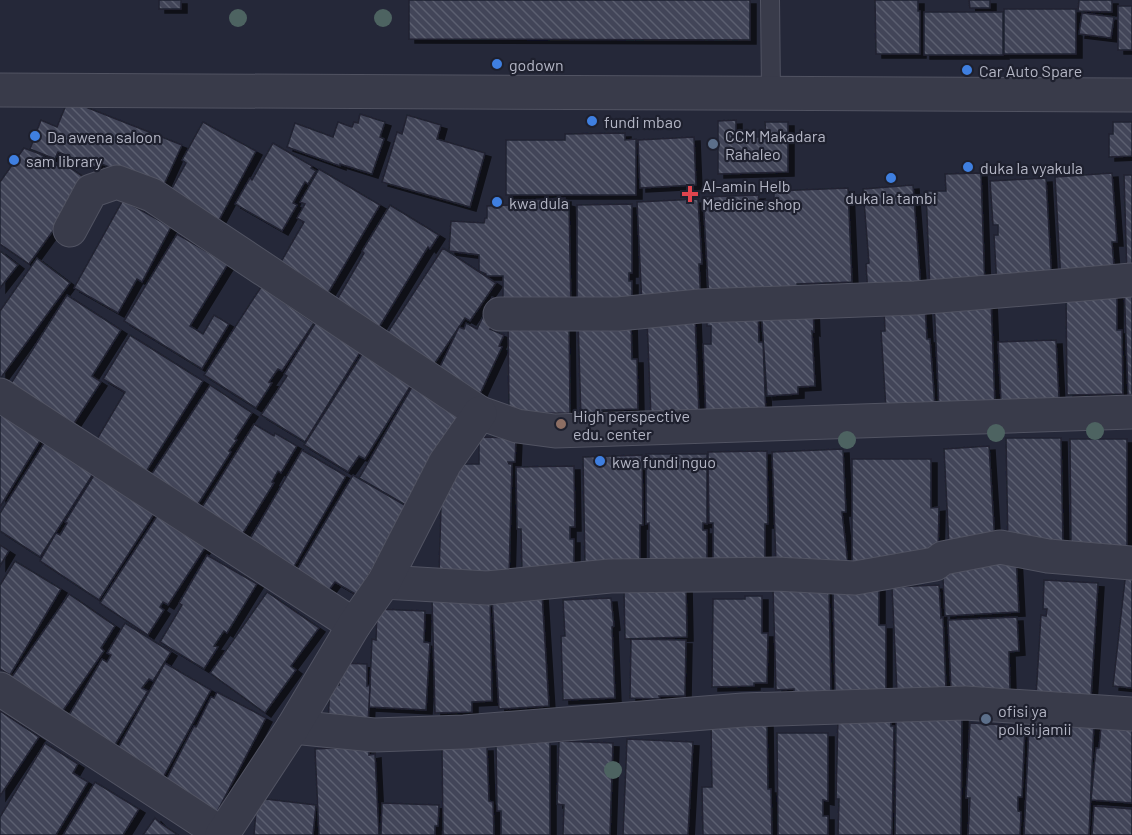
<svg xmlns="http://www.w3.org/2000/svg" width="1132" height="835" font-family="Barlow,sans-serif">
	<defs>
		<pattern id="building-back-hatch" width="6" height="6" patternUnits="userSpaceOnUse" patternTransform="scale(1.5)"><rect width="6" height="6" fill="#424559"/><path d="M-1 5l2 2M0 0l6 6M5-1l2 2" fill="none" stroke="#5b5e6f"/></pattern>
		<filter id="shadow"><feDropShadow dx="6" dy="4" stdDeviation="0" flood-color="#0009"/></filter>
	</defs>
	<rect width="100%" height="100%" fill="#252839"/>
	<!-- building -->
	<g fill="url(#building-back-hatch)" stroke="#202230" stroke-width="1.5" filter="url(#shadow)">
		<rect x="159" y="0" width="22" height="9"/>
		<polygon points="409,0 750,0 750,40 409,39"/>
		<polygon points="875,0 918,0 918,11 920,11 920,54 876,54"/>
		<polygon points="969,0 990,0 990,8 970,8"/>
		<polygon points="1079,0 1112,0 1112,12 1078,11"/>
		<rect x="1118" y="6" width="14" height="44"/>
		<rect x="1004" y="9" width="72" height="45"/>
		<rect x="924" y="12" width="79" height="43"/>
		<polygon points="1082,13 1114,17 1111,38 1079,34"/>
		<polygon points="68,100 182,145 162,189 97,162 95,167 58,152 55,159 30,149 41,120 57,127"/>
		<polygon points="360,114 385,122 380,137 384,139 372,174 340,164 340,166 287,147 295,123 333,137 338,122 352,127 354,122 358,123"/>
		<polygon points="407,115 441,125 437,139 485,153 470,207 382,182 397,132 402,134"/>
		<polygon points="736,120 736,137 766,137 765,122 788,122 788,172 718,174 718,121"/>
		<polygon points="203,122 256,151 217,224 167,197 186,163 182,160"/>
		<polygon points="1113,122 1132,122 1132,156 1109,157 1109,134 1113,134"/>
		<polygon points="625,133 625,140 636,139 636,195 506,195 506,140 565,140 565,134"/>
		<polygon points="694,137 696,185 640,188 638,140"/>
		<polygon points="273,143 312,166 311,168 316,171 308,184 305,182 293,203 297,205 282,231 235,204 250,178 252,180"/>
		<polygon points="24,148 40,154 61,168 63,163 89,181 29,264 0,244 0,182"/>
		<polygon points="319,169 380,205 327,295 278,267 304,222 297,218 305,204 300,202"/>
		<polygon points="981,173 985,290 930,292 926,191 946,191 945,174"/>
		<polygon points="1112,173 1117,242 1112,242 1115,278 1061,282 1055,177"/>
		<polygon points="1124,175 1132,175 1132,277 1127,277"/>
		<polygon points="1046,178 1052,283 997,287 994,235 998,235 998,225 993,225 990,181"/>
		<polygon points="913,185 921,290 868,295 866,264 869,263 863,189"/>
		<polygon points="848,188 852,282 797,284 798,290 709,301 703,197 759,195 758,201 774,200 774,191"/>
		<polygon points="565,198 565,202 569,203 571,311 503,312 503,276 486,276 486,274 479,271 479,255 449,251 451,221 484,223 485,218 487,218 487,206 511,205 511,201"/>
		<polygon points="698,199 702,264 699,264 701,303 642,306 637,202"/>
		<polygon points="123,200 171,227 142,282 137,279 118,313 74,288"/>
		<polygon points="632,204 632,273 629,273 629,281 632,281 632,307 577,308 577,205"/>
		<polygon points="390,205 439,235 430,249 428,247 378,329 335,303 364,253 362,251"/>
		<polygon points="177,234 228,264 190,326 203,334 214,315 229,324 202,369 124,321"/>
		<polygon points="443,248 496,283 470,321 465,318 433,366 386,335"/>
		<polygon points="0,251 18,265 0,288"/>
		<polygon points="37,258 70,283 0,379 0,311"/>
		<polygon points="1124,283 1132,283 1132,395 1128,395"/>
		<polygon points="261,287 314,323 282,371 278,369 269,382 272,383 256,408 204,375"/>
		<polygon points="1066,293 1117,293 1117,330 1122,330 1123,394 1067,395"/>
		<polygon points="67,295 121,330 92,376 101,382 73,425 10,385"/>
		<polygon points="492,297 502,302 490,329 504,335 499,346 502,347 480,394 437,373 459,327 464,329 466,323 477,329"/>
		<polygon points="991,298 995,406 939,409 934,301"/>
		<polygon points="925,304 927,339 930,339 935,407 886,409 881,331 885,331 884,307"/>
		<polygon points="813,305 814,332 812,331 815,386 798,387 798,394 767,396 761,308"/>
		<polygon points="758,308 759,342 763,342 766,418 706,420 703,344 711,344 711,326 707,326 707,311"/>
		<polygon points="569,314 570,413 509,414 508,315"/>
		<polygon points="695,317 699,414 651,417 647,319"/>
		<polygon points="631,318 632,359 637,359 638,409 602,410 603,419 581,420 578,319"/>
		<polygon points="316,322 361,351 305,442 261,415 287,376 284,374"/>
		<polygon points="130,335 203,381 144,475 94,444 125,392 103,379"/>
		<polygon points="1056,340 1059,399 1001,402 998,342"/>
		<polygon points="364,351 413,382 365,459 359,456 348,472 304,445"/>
		<polygon points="416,380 466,420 414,510 359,478"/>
		<polygon points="210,385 252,413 235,439 237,440 229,451 231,452 195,509 149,478"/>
		<polygon points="0,410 43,436 0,507"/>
		<polygon points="254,424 274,436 275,433 297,446 281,473 278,471 272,482 274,483 240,538 199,512"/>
		<polygon points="479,437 516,438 515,462 508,462 509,464 512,464 509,578 439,577 441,505 455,464 479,464"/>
		<polygon points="1006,438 1061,438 1063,545 1008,547"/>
		<polygon points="1070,439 1127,439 1127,548 1071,548"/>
		<polygon points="46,440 95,471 40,557 0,531 0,513"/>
		<polygon points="989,446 995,543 949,546 944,449"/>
		<polygon points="843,449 846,512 842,512 848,565 776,564 772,452"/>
		<polygon points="302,450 346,476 292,570 247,544"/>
		<polygon points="767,451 768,524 765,524 765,564 713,565 713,523 709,523 708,452"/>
		<polygon points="646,454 707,454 707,524 703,523 703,530 707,530 707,563 649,563 649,523 646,524"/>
		<polygon points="642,455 643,525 640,525 640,565 585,567 583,457"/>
		<polygon points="852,459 931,459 931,508 939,507 938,558 852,562"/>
		<polygon points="574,466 575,527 570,527 570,539 574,539 574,571 522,571 521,529 517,529 516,467"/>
		<polygon points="96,472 156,511 99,600 40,561 56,533 60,535 67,523 65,522"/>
		<polygon points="353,475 408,507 357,595 335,582 329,590 296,571"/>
		<polygon points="157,516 205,548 168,605 163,602 160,607 164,610 148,635 100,603"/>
		<polygon points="0,545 9,551 0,566"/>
		<polygon points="207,555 257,584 227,633 224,631 214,646 218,647 204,669 160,642 182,605 179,603"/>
		<polygon points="1016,555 1019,612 945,616 942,560"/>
		<polygon points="15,561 61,589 10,675 0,669 0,585"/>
		<polygon points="1126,571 1132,572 1132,688 1113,686"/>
		<polygon points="1044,580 1098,583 1091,699 1036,696 1041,615 1046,616 1047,609 1043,609"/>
		<polygon points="686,581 687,637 625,639 624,591"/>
		<polygon points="939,585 941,618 943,617 946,690 897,693 892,587"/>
		<polygon points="829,586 831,695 794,695 794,689 776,690 773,588"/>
		<polygon points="879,587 879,625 886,625 886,694 835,695 833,590"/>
		<polygon points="267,592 319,628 291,666 296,670 265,713 210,673"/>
		<polygon points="69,594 115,626 101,648 104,651 62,712 11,678"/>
		<polygon points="542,594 549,706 499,709 492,597"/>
		<polygon points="490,595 492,701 472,702 472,712 435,713 432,597"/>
		<polygon points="745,596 762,596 762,633 768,633 767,683 754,683 754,686 712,687 713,599 745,599"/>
		<polygon points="611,598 614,626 612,627 615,698 563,700 561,636 565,636 563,600"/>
		<polygon points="377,609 425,611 424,642 430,643 426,710 369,707 372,639 376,640"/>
		<polygon points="1017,617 1019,651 1009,652 1010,689 951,691 948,620"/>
		<polygon points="125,623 171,652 153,681 149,679 142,688 148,691 113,748 66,720 102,659 107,662 111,655 107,653"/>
		<polygon points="631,639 686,640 685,696 659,696 660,699 630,698"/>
		<polygon points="165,663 211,690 160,783 113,757"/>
		<polygon points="340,663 367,664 367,686 370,685 368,725 328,723 330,685 339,685"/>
		<polygon points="217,692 266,718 217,812 164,784 194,726 196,727 211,697 214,698"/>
		<polygon points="0,711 39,737 0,796"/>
		<polygon points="838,717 891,718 891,726 894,726 892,835 838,835 839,799 836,799"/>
		<polygon points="896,717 962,717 961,835 895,835"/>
		<polygon points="1051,720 1094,722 1089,835 1024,835 1029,727 1051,728"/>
		<polygon points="767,721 768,789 771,789 772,835 703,835 702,787 712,787 711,722"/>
		<polygon points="970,723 1025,726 1022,797 1018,797 1018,811 1021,812 1020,835 968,835 970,798 966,798"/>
		<polygon points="1101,727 1132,730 1132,803 1091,800 1096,748 1099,748"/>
		<polygon points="777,733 828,733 828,801 823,800 823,816 828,816 828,835 778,835"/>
		<polygon points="627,739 693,742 688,835 623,835"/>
		<polygon points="559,741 613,743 610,835 563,835 564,805 557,804"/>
		<polygon points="496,742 550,742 550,835 501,835 501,811 497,811"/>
		<polygon points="45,743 78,764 73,773 88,782 56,835 0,835 0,817"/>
		<polygon points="369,746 369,755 375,754 379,835 319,835 315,749"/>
		<polygon points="487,747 489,801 493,802 494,835 443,835 442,748"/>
		<polygon points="95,782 139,809 123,835 63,835"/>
		<polygon points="257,798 316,805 313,835 254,835"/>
		<polygon points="382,803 439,805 438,826 435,826 435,835 381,835"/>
		<polygon points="1094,806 1132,809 1132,835 1092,835"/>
		<polygon points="155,818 160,823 178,835 143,835"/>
	</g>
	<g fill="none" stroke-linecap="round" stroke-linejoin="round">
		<defs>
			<polyline id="service" points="770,0 771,93"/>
			<g id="minor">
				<polyline points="70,230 91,191 117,182 152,195 480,413 517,426 555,431 1132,412"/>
				<polyline points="500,314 618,314 700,306 915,298 1132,280"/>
				<polyline points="0,395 354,625"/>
				<polyline points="384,582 487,588 610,576 775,574 855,578 935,564 943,558 1000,547 1048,556 1132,563"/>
				<polyline points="0,689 222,834"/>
				<polyline points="293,727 374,735 464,732 743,710 965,703 1132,714"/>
				<polyline points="222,835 293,727 354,625 384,582 445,463 480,413"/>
			</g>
			<polyline id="tertiary" points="0,90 1132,95"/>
		</defs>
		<!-- service casing -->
		<use href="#service" stroke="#515362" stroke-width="20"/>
		<!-- minor casing -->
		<use href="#minor" stroke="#515362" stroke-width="35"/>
		<!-- tertiary casing -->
		<use href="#tertiary" stroke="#515362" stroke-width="35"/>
		<!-- service -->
		<use href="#service" stroke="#393b4a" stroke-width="18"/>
		<!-- minor -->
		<use href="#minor" stroke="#393b4a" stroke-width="33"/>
		<!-- tertiary -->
		<use href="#tertiary" stroke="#393b4a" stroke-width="33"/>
	</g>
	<!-- trees -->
	<g fill="#4d6361">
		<circle cx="238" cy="18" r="9"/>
		<circle cx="383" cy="18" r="9"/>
		<circle cx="1095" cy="431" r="9"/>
		<circle cx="996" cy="433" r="9"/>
		<circle cx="847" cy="440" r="9"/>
		<circle cx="613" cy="770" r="9"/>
	</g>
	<!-- markers -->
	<g fill="#3f7fe0" stroke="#1e202e" stroke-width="2">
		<circle cx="497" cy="64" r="6"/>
		<circle cx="967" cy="70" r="6"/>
		<circle cx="592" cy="121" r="6"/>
		<circle cx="35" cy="136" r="6"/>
		<circle cx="14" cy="160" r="6"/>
		<circle cx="968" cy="167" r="6"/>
		<circle cx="891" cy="178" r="6"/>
		<circle cx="497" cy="202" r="6"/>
		<circle cx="600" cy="461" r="6"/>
	</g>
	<g fill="#5c6f8a" stroke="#1e202e" stroke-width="2">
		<circle cx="713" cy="144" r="6"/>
		<circle cx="986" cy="719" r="6"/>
	</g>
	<path fill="#e0444e" stroke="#1e202e" stroke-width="2" d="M687 185h6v6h6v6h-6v6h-6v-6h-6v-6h6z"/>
	<circle fill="#8d6e63" stroke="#1e202e" stroke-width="2" cx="561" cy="424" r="6"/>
	<g text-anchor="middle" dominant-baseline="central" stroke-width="4.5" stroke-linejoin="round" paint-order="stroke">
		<!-- poi labels -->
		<g font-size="16" fill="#b4b6c5" stroke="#1e202e" text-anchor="start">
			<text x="509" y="64">godown</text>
			<text x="979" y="70">Car Auto Spare</text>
			<text x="604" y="121">fundi mbao</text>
			<text x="725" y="135">CCM Makadara<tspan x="725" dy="18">Rahaleo</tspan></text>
			<text x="47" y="136">Da awena saloon</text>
			<text x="26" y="160">sam library</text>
			<text x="980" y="167">duka la vyakula</text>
			<text x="702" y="185">Al-amin Helb<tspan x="702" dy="18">Medicine shop</tspan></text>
			<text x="891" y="197" text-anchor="middle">duka la tambi</text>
			<text x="509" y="202">kwa dula</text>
			<text x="573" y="415">High perspective<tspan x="573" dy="18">edu. center</tspan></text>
			<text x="612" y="461">kwa fundi nguo</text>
			<text x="998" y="710">ofisi ya<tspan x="998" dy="18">polisi jamii</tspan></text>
		</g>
	</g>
</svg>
